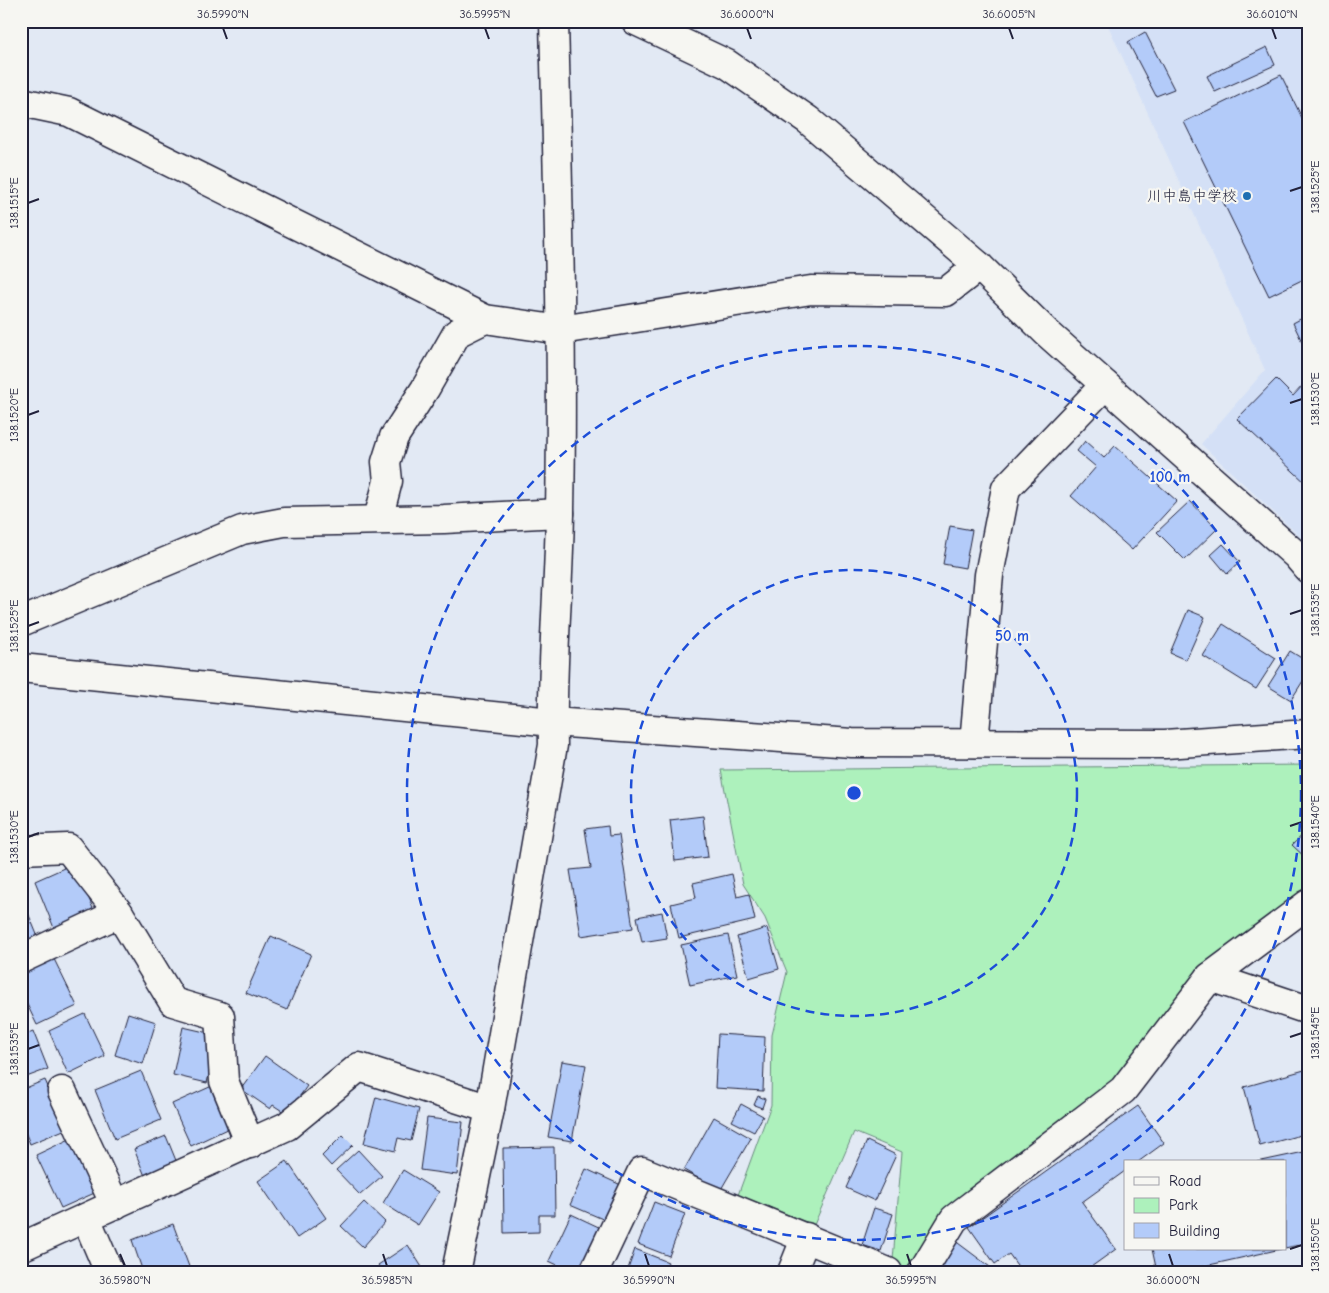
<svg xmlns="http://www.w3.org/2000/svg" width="1329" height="1293" font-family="'Comic Neue','Klee One',sans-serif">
	<rect width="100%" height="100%" fill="#e2e9f4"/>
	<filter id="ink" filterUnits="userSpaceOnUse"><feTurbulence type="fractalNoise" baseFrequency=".02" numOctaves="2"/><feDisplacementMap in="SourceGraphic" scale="10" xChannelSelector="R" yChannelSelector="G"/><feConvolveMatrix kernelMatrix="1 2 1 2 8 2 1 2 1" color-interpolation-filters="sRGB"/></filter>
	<g filter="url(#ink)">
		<!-- built -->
		<polygon fill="#d4e0f6" points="1106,21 1308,21 1308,544 1201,444 1265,370"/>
		<!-- green -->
		<polygon fill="#adf1bc" stroke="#688a7c" points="1308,765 1308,896 1114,1097 951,1203 911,1264 892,1272 902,1152 854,1132 814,1225 738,1195 771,1105 772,1035 787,972 765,918 743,884 721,770"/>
		<!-- building -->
		<g fill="#b3cbf9" stroke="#22223b">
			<polygon points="1145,32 1174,89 1156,96 1128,42"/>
			<polygon points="1267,47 1275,65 1215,92 1207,76"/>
			<polygon points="1281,75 1308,130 1308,277 1269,296 1184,122"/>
			<polygon points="1308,315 1308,354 1293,323"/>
			<polygon points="1276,379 1293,396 1304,384 1308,387 1308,485 1237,419"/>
			<polygon points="1085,441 1104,458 1115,446 1177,501 1132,550 1071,496 1096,467 1077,451"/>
			<polygon points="1190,501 1217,529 1185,560 1157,532"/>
			<polygon points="950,526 972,530 965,568 943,564"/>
			<polygon points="1223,544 1240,562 1227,574 1211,555"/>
			<polygon points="1188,610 1205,617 1186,660 1170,653"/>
			<polygon points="1223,624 1276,658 1256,689 1203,656"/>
			<polygon points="1290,651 1308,662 1308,673 1291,700 1268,686"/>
			<polygon points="703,816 708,857 675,861 670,820"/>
			<polygon points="608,826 609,836 619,835 633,928 581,936 570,870 591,868 585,829"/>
			<polygon points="1308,830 1308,860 1292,845"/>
			<polygon points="73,860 94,911 54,928 35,881 64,868 62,864"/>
			<polygon points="732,874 737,897 749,894 755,920 679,938 671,904 696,898 693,883"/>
			<polygon points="21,896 38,937 21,944"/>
			<polygon points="662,912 667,938 642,942 637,917"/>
			<polygon points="767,928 779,969 749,978 737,937"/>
			<polygon points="728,935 737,975 690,985 681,945"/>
			<polygon points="271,936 311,954 287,1010 246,993"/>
			<polygon points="53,957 77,1006 37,1025 21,992 21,972"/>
			<polygon points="128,1013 156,1022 143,1064 115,1055"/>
			<polygon points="85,1014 105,1056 68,1074 49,1031"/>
			<polygon points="183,1027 218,1035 207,1083 173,1075"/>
			<polygon points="33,1031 48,1069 21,1079 21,1036"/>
			<polygon points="718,1034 765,1037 763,1091 715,1088"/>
			<polygon points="265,1056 307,1086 287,1114 273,1105 270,1109 241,1089"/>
			<polygon points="562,1061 586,1065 572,1141 548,1137"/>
			<polygon points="1308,1069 1308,1133 1260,1146 1244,1087"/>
			<polygon points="141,1071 161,1120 115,1139 95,1090"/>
			<polygon points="45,1080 66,1129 30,1144 21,1122 21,1090"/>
			<polygon points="212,1086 231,1127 191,1146 172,1104"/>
			<polygon points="758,1096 765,1099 762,1108 754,1105"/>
			<polygon points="376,1097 419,1109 411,1141 398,1138 395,1151 364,1143"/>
			<polygon points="741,1104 763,1116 754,1132 732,1121"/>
			<polygon points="1138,1106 1164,1143 1138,1162 1125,1162 1125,1171 1082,1202 1116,1249 1084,1272 1022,1272 1009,1254 995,1264 969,1227"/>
			<polygon points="714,1117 751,1138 720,1191 684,1170"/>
			<polygon points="427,1118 463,1122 457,1175 420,1170"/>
			<polygon points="343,1135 353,1145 331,1166 322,1156"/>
			<polygon points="166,1136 177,1163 145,1176 134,1149"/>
			<polygon points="74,1137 99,1191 61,1208 36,1155"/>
			<polygon points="867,1141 896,1155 875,1201 846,1188"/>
			<polygon points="554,1147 555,1215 539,1215 539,1232 504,1233 503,1148"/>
			<polygon points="358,1150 382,1176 360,1195 336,1170"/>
			<polygon points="1304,1152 1308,1170 1308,1243 1285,1248 1285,1162 1257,1162"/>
			<polygon points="287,1161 326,1218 297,1238 258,1181"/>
			<polygon points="586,1169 621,1185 605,1220 570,1205"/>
			<polygon points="403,1170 439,1192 418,1225 383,1203"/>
			<polygon points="364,1202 385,1222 363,1247 341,1226"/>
			<polygon points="654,1202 685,1214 669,1256 638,1244"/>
			<polygon points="874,1208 893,1214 881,1251 862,1245"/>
			<polygon points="571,1214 605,1230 586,1272 572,1272 549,1261"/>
			<polygon points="173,1224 191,1272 143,1272 132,1240"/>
			<polygon points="950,1237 990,1267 987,1272 940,1272 930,1265"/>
			<polygon points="408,1245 425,1272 383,1272 378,1265"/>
			<polygon points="635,1249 668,1262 664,1272 627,1272"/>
			<polygon points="1152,1249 1281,1249 1178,1272 1157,1272"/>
		</g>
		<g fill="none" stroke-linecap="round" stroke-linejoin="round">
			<defs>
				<g id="street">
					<polyline points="636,21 727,64 808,120 979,266 1046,332 1296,555 1308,569"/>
					<polyline points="21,102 69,112 485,319 561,330 811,290 946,292 979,266"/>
					<polyline points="378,519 388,481 386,462 394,437 425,389 457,333 485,319"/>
					<polyline points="21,622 242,530 284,522 444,519 560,513"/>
					<polyline points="974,743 989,575 1006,488 1105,385"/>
					<polyline points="21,850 68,848 119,913"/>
					<polyline points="21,959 119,913 173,1002 220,1016 224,1081 250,1144"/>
					<polyline points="1210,977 1308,1010"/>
					<polyline points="62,1091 115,1205"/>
					<polyline points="86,1218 109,1272"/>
					<polyline points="21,1247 287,1126 359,1067 490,1109"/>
					<path d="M456 1272 490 1109 553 745C551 667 559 589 560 511 563 348 558 185 554 21"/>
					<polyline points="594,1272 642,1171 888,1272"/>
					<polyline points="792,1272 806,1237"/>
					<polyline points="922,1272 954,1219 1123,1090 1210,977 1308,904"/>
				</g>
				<polyline id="secondary" points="21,668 552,722 852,743 1165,744 1308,734"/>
			</defs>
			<!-- street casing -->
			<use href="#street" stroke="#22223b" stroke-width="31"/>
			<!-- secondary casing -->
			<use href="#secondary" stroke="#22223b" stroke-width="31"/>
			<!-- street -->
			<use href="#street" stroke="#f6f6f2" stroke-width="28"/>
			<!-- secondary -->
			<use href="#secondary" stroke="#f6f6f2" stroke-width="28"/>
		</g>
	</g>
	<!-- ticks -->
	<path fill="none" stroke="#22223b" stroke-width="2" d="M223 28 227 39M485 28 489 39M747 28 751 39M1009 28 1013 39M1272 28 1276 39M1290 191 1302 187M28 203 39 199M1290 403 1302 399M28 415 39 411M1290 614 1302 610M28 626 39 622M1290 826 1302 822M28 837 39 833M1290 1037 1302 1033M28 1049 39 1045M1290 1249 1302 1245M120 1254 125 1266M383 1254 387 1266M645 1254 649 1266M907 1254 911 1266M1169 1254 1173 1266"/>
	<!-- distance rings -->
	<g fill="none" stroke="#1d4ed8" stroke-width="2.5" stroke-dasharray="9 6">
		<circle cx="854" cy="793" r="223"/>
		<circle cx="854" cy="793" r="447"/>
	</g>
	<!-- markers -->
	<circle fill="#1f6fb2" stroke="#f6f6f2" stroke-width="2" cx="1247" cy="196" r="5"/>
	<g text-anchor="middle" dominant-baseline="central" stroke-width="4.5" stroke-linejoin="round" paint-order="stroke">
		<!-- poi labels -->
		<g font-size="15" fill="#22223b" stroke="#f6f6f2" text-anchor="end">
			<text x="1237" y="196">川中島中学校</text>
		</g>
	</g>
	<circle cx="854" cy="793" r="8" fill="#1d4ed8" stroke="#f6f6f2" stroke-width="2.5"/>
	<g font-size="15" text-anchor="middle" font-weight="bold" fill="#1d4ed8" stroke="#f6f6f2" stroke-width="4.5" stroke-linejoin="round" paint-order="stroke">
		<text x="1170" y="482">100 m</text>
		<text x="1012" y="641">50 m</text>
	</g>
	<!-- margin -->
	<rect width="1329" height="1293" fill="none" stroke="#f6f6f2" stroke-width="55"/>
	<!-- legend -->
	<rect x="1124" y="1160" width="162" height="90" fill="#f6f6f2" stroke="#a1a1a9"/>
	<rect x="1134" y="1177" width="25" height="8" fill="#f6f6f2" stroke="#a1a1a9"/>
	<text x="1169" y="1186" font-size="15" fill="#22223b">Road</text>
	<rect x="1134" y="1198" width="25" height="15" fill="#adf1bc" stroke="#a1a1a9"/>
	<text x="1169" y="1210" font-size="15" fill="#22223b">Park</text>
	<rect x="1134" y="1223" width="25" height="15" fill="#b3cbf9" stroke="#a1a1a9"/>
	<text x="1169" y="1236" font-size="15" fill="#22223b">Building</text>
	<rect x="28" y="28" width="1274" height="1238" fill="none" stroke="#22223b" stroke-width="2"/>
	<g font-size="12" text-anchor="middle" fill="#22223b">
		<text x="223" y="18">36.5990°N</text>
		<text x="485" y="18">36.5995°N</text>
		<text x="747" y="18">36.6000°N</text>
		<text x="1009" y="18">36.6005°N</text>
		<text x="1272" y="18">36.6010°N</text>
		<text transform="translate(1315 187) rotate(-90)" y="4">138.1525°E</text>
		<text transform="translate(14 203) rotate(-90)" y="4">138.1515°E</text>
		<text transform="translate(1315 399) rotate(-90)" y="4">138.1530°E</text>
		<text transform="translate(14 415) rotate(-90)" y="4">138.1520°E</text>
		<text transform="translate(1315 610) rotate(-90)" y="4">138.1535°E</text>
		<text transform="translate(14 626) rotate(-90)" y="4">138.1525°E</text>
		<text transform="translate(1315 822) rotate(-90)" y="4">138.1540°E</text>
		<text transform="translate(14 837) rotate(-90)" y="4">138.1530°E</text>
		<text transform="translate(1315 1033) rotate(-90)" y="4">138.1545°E</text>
		<text transform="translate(14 1049) rotate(-90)" y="4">138.1535°E</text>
		<text transform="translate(1315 1245) rotate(-90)" y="4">138.1550°E</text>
		<text x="125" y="1284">36.5980°N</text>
		<text x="387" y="1284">36.5985°N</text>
		<text x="649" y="1284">36.5990°N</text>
		<text x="911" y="1284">36.5995°N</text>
		<text x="1173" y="1284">36.6000°N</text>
	</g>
</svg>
